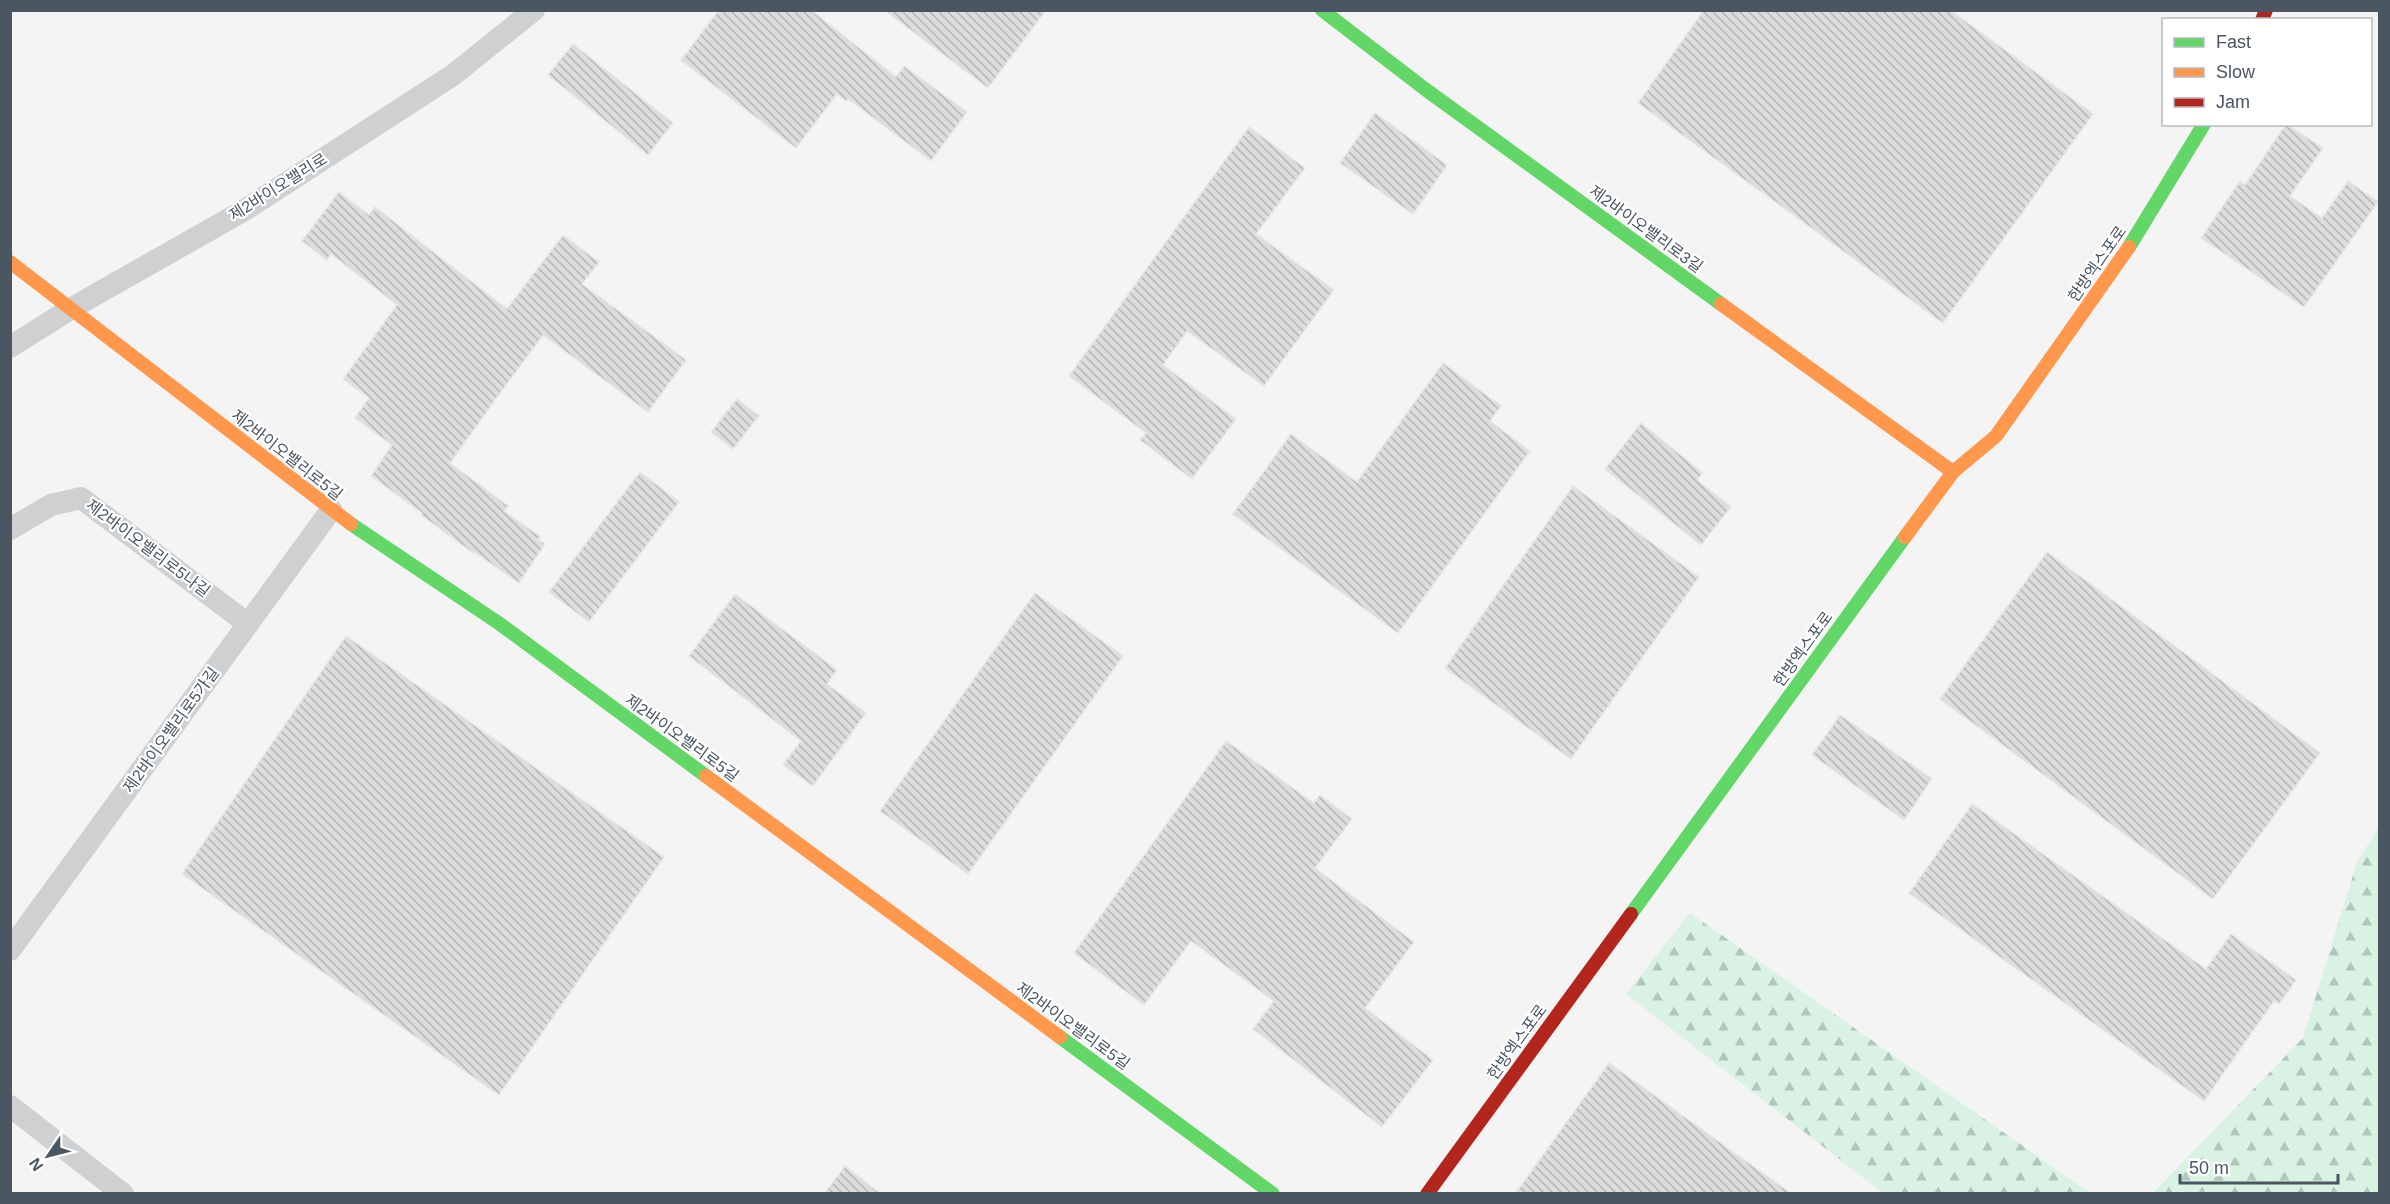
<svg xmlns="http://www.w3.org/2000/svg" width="2390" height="1204" font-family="Helvetica,'Noto Sans KR',sans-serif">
	<defs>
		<pattern id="forest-firs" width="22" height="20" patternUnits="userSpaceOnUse" patternTransform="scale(1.5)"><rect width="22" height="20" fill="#d9f2e3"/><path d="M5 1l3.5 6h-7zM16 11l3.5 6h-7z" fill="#b2c7bb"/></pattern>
		<pattern id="building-back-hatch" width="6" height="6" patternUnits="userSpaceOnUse" patternTransform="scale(1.5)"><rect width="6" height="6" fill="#ddddde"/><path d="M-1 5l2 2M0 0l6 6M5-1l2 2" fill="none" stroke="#b5b6b7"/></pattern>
	</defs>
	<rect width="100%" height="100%" fill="#f4f4f4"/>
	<!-- forest -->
	<g fill="url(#forest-firs)">
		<polygon points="2379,827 2379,1193 2153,1193 2303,1038 2357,862"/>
		<polygon points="1690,913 2090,1193 1883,1193 1626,994"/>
	</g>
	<!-- building -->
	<g fill="url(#building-back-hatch)" stroke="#e5e6e7" stroke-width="1.5">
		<polygon points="719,10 811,10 896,77 904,66 967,112 931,161 848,99 846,101 837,94 796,148 681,60"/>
		<polygon points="884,10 1046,10 988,88"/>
		<polygon points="1704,10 1950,10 2093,114 1943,323 1638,103"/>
		<polygon points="573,44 673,123 648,155 548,75"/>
		<polygon points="1375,113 1447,165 1413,214 1340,163"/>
		<polygon points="2286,124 2323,148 2290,196 2322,218 2348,181 2378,202 2304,307 2201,238 2240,181 2245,185"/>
		<polygon points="1249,127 1305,168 1256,234 1334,290 1264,386 1187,331 1163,365 1236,419 1192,479 1140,440 1146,433 1069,376"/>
		<polygon points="339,192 369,215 375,207 507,309 563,235 599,262 582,284 686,360 648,412 543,335 498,396 450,463 508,506 504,511 541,537 538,539 545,544 519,583 474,552 473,553 421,515 422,513 371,476 392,445 355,418 369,398 343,379 397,305 331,254 327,260 302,241"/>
		<polygon points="1443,363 1501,406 1490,421 1530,451 1398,633 1233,514 1291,434 1357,482"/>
		<polygon points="737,399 759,416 733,449 711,432"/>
		<polygon points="1641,423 1703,473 1697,480 1731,507 1701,545 1605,469"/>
		<polygon points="640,472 679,502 589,622 549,592"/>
		<polygon points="1573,486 1699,577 1571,759 1445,668"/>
		<polygon points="2047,552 2320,753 2213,899 1940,699"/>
		<polygon points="1035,593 1123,656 968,874 880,811"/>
		<polygon points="735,594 837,670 827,684 866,713 813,786 783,765 801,741 689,656"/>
		<polygon points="346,636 664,857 499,1095 182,874"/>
		<polygon points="1840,715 1932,779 1904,820 1812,755"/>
		<polygon points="1226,741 1314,803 1320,795 1352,819 1315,868 1414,942 1365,1008 1433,1060 1382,1127 1253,1029 1274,1001 1191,941 1144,1005 1074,953"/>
		<polygon points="1972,804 2206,969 2231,934 2296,980 2279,1004 2274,1001 2204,1101 1909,893"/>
		<polygon points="1609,1063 1792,1194 1515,1194"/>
		<polygon points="845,1166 881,1194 824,1194"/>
	</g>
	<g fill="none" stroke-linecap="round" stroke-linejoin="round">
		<!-- street -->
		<g stroke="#ced0d2" stroke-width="22">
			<polyline points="10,347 72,308 243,211 453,75 534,10"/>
			<polyline points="10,529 51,505 81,498 248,624"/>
			<polyline points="10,950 331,510"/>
			<polyline points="10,1106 123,1194"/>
		</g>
		<!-- fast -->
		<g stroke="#63d668" stroke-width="14">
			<polyline points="1322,10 1425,89 1721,304"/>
			<polyline points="2129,247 2204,124"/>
			<polyline points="351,524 500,624 706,776"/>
			<polyline points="1631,914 1905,537"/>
			<polyline points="1060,1037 1273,1194"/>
		</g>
		<!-- slow -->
		<g stroke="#ff974d" stroke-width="14">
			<polyline points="10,262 351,524"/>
			<polyline points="1721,304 1953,472"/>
			<polyline points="1905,537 1953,472 1996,436 2129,247"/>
			<polyline points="706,776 1060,1037"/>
		</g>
		<!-- jam -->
		<g stroke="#b3261e" stroke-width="14">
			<polyline points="2262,20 2266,10"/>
			<polyline points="1427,1194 1631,914"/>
		</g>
	</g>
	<g text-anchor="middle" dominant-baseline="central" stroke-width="4.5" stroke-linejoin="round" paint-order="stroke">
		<!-- street labels -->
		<g font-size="16" fill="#4a5661" stroke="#fff">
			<text transform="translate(278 187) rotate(-32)">제2바이오밸리로</text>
			<text transform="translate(1646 229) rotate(36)">제2바이오밸리로3길</text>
			<text transform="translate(2097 264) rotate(-55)">한방엑스포로</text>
			<text transform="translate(287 455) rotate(38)">제2바이오밸리로5길</text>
			<text transform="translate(148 548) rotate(37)">제2바이오밸리로5나길</text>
			<text transform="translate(1803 649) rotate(-54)">한방엑스포로</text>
			<text transform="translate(171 730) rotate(-54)">제2바이오밸리로5가길</text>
			<text transform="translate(682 738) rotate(36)">제2바이오밸리로5길</text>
			<text transform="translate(1073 1026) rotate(36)">제2바이오밸리로5길</text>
			<text transform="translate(1517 1042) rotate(-54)">한방엑스포로</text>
		</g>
	</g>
	<!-- border -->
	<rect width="2390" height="1204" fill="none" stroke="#4a5661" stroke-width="24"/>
	<!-- legend -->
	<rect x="2162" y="18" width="210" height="108" fill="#ffffff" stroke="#b7bbc0" stroke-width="1.5"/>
	<rect x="2174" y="38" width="30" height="9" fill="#63d668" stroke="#b7bbc0" stroke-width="1.5"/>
	<text x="2216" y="48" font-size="18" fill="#4a5661">Fast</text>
	<rect x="2174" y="68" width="30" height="9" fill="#ff974d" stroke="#b7bbc0" stroke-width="1.5"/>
	<text x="2216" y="78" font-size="18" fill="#4a5661">Slow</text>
	<rect x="2174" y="98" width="30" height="9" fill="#b3261e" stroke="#b7bbc0" stroke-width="1.5"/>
	<text x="2216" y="108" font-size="18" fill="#4a5661">Jam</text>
	<!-- north arrow -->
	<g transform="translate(48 1156) rotate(235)" stroke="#ffffff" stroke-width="4.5" paint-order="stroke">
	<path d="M0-4.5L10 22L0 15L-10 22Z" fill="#4a5661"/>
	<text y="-9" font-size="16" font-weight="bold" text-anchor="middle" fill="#4a5661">N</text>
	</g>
	<!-- scale -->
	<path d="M2180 1174v9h158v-9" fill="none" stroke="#4a5661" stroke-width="3"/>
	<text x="2189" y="1174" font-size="18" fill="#4a5661" stroke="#ffffff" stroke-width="4.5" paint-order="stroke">50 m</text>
</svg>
